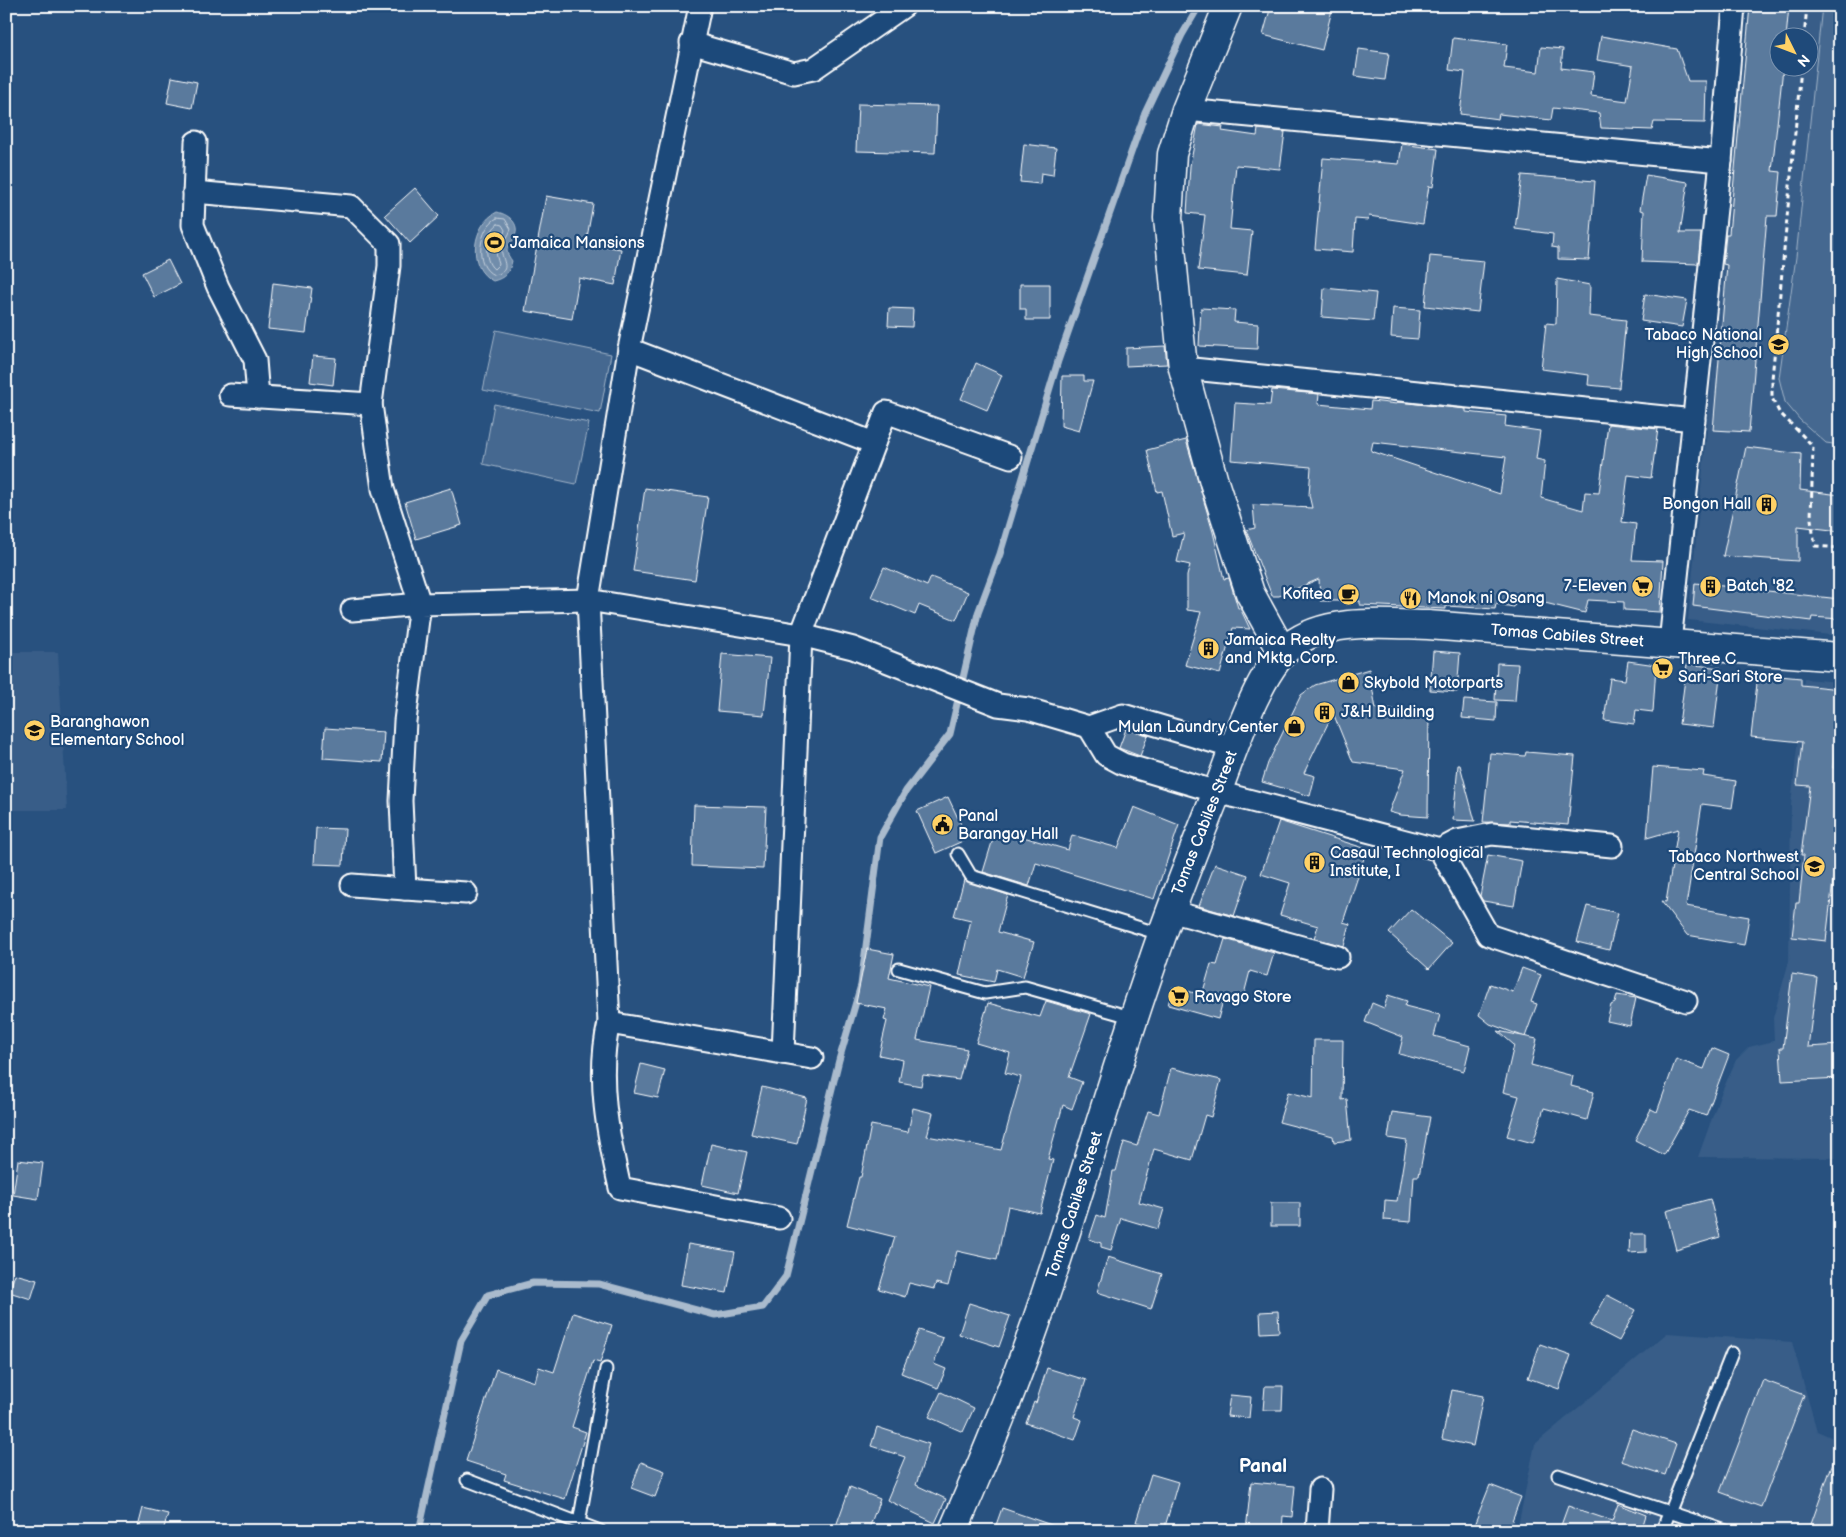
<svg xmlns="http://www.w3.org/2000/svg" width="1846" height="1537" font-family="'Balsamiq Sans',sans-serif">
	<rect width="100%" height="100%" fill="#28517f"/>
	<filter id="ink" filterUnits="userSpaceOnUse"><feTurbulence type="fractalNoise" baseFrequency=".02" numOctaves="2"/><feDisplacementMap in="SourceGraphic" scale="10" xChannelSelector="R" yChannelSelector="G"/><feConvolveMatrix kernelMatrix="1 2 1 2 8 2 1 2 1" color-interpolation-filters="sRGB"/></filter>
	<g filter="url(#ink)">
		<!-- built -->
		<g fill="#375d88" fill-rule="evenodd">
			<path d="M1749 6H1840V636L1688 620ZM1778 38H1808V68H1778Z"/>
			<polygon points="6,652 58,652 67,810 6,810"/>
			<polygon points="1804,679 1840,682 1840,1158 1698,1157 1720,1096 1736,1060 1749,1047 1774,1041 1773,1018 1789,961 1791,805"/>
			<polygon points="1667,1333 1792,1342 1817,1431 1840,1441 1840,1531 1517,1531 1535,1444"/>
		</g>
		<!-- green -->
		<g fill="#446890" stroke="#a2b4c8">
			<polygon points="1822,6 1840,6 1840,445 1826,443 1800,420 1785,402 1779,378 1796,257"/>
			<polygon points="496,330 611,354 600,413 483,390"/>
			<polygon points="494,404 589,423 576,484 483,464"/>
		</g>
		<!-- water -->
		<path fill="#718dab" stroke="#aabbcd" d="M497 212C511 215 522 226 513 240 511 244 507 246 507 251 507 254 510 258 512 261 509 273 505 278 493 281 466 268 472 224 497 212Z"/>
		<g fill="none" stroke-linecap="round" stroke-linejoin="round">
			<!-- shore -->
			<g stroke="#c6d1dd" stroke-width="1">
				<path d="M497 218 505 219 511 229C509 236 504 241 502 247 499 258 515 271 494 275 473 266 479 227 497 218Z"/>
				<path d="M498 224 502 225 505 230C500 246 492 244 499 264L494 269C482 260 486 232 498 224Z"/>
			</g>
			<!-- stream -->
			<polyline stroke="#aabbcd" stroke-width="7" points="419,1531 461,1341 488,1295 533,1283 599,1284 715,1315 763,1307 786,1276 839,1060 861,985 880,837 906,791 950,734 978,613 1000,554 1058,361 1145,113 1182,35 1199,6"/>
		</g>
		<!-- building -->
		<g fill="#5a7a9d" stroke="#fff" fill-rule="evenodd">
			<polygon points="1271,6 1333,6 1322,50 1263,35"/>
			<polygon points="1750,6 1789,6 1786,38 1778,38 1778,68 1783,68 1772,171 1781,172 1777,216 1767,216 1749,432 1713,430 1727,265 1723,264 1726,234 1729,234"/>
			<polygon points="1601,36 1677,49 1688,81 1706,81 1705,123 1654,122 1652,130 1601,128 1599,113 1553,108 1551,120 1499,114 1498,119 1460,114 1465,72 1449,70 1453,38 1507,44 1504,68 1538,72 1541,47 1563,49 1561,68 1594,72 1591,96 1627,101 1633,66 1597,60"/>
			<polygon points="1359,49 1389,53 1385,80 1355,76"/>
			<polygon points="172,77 197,82 192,108 167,103"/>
			<polygon points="858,104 937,106 935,153 856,151"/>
			<polygon points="1198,124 1223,127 1222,131 1257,136 1258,129 1285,132 1280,169 1236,165 1230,229 1252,231 1247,275 1198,270 1205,215 1187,213 1190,166"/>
			<polygon points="1024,144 1056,148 1053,175 1041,173 1040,184 1020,182"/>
			<polygon points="1402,144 1438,149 1433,187 1429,186 1423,224 1369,216 1368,220 1355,219 1353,252 1315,249 1323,158 1399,164"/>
			<polygon points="1522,175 1595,181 1589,260 1558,259 1558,248 1552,247 1553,234 1515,229"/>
			<polygon points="1646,175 1688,182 1680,233 1701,233 1698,264 1642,262 1644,211 1640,210"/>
			<polygon points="415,188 439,216 410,243 385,215"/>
			<polygon points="546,196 593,204 586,243 621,249 615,285 579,278 572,319 525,311"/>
			<polygon points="1430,256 1484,261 1478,312 1425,306"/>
			<polygon points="168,260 180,284 154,297 142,273"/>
			<polygon points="1557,279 1590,285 1589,316 1626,320 1619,388 1588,385 1589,375 1541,369 1546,323 1556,324"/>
			<polygon points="273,283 312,288 306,333 268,329"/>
			<polygon points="1020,284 1050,284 1050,320 1026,320 1026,309 1020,309"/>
			<polygon points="1324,288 1376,293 1373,321 1322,317"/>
			<polygon points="1645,294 1687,300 1682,327 1641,321"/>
			<polygon points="889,308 913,309 912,327 888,326"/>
			<polygon points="1201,308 1235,310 1234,322 1258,324 1257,349 1199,346"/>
			<polygon points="1393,308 1420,310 1418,339 1391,337"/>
			<polygon points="1165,346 1167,364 1126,366 1126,348"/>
			<polygon points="313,356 336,358 333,385 310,382"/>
			<polygon points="976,363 1002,375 987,410 961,399"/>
			<polygon points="1062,376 1084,376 1084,381 1093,381 1079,431 1061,426"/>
			<path d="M1272 390 1319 394 1318 404 1370 409 1371 401 1397 404 1398 402 1466 409V412L1506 416 1505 426 1540 431 1536 459 1545 461 1541 498 1583 510 1585 492 1599 493 1608 424 1658 429 1651 478 1628 475 1622 522 1636 524 1632 560 1663 561 1660 612 1624 610V602L1588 600 1585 613 1517 596 1514 607 1496 604 1495 609 1446 606V609L1360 605V601H1320L1319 579 1279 596H1272L1246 530 1255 528 1253 505 1312 508 1309 495 1311 467 1231 460 1235 403 1270 405ZM1373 442 1506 457 1500 494 1371 451Z"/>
			<polygon points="1186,440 1213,532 1224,579 1229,578 1238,608 1240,608 1250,629 1233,628 1220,674 1185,665 1201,612 1187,610 1187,576 1190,565 1177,562 1184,533 1172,536 1162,491 1157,492 1147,450"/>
			<polygon points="1746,447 1801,454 1800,490 1840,495 1840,531 1798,526 1798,561 1723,556"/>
			<polygon points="451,488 462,525 416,539 405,502"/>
			<polygon points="645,488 708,497 695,580 633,571"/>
			<polygon points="884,567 927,586 931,577 968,592 956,620 919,605 915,615 871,597"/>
			<polygon points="1695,583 1840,599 1840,619 1812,617 1811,621 1693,606"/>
			<polygon points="1433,651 1460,653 1457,692 1430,690"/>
			<polygon points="722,654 770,658 764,715 717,711"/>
			<polygon points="1628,661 1656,665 1653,712 1636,710 1634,724 1604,720 1610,678 1625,680"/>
			<polygon points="1497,663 1518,664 1515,701 1495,700"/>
			<polygon points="1687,664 1721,668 1714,728 1679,724"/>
			<polygon points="1369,669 1376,709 1429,710 1428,817 1400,815 1389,812 1405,769 1353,762 1333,713 1304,773 1315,776 1310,796 1262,782 1268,763 1301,695 1315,685"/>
			<polygon points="1758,674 1801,678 1801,685 1840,689 1833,768 1840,768 1840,820 1826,941 1792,937 1796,903 1799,903 1804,855 1801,855 1810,786 1797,785 1802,742 1751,737"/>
			<polygon points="1464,700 1497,702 1496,721 1462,718"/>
			<polygon points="325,728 384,732 382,762 323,758"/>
			<polygon points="1126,729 1148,735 1140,756 1119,748"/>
			<polygon points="1526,752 1575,756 1568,825 1510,820 1510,823 1483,822 1490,753 1525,756"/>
			<polygon points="1458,765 1460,765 1475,821 1453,820"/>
			<polygon points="1653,767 1704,771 1703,776 1736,781 1732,808 1702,804 1686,906 1749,917 1744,945 1687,935 1661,901 1666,902 1678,829 1647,838"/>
			<polygon points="948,797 965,833 965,840 936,853 917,811"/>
			<polygon points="694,805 766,807 763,869 692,866"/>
			<polygon points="1134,807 1179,825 1154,899 1036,863 1029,886 983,872 996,829 1068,850 1072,835 1118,848"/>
			<polygon points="1279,821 1367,849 1343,922 1350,924 1344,946 1314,938 1318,926 1280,915 1290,883 1261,874"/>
			<polygon points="316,828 345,829 343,865 314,864"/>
			<polygon points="1488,855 1522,861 1514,906 1483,901 1480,896"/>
			<polygon points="1215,864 1248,875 1234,916 1199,906"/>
			<polygon points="964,880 1008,895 998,932 1034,942 1023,977 997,969 994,982 959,975 971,920 954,916"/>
			<polygon points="1587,906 1618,913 1609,950 1577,942"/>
			<polygon points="1411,909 1452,943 1429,969 1389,933"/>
			<polygon points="1225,939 1274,953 1267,976 1250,971 1242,1002 1224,997 1218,1019 1168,1005 1173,987 1202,995 1211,964 1217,965"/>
			<polygon points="867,949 894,954 889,978 929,987 917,1040 967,1049 959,1080 923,1075 921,1086 899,1082 903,1060 879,1055 887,1021 884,1020 887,1009 856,1003"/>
			<polygon points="1522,968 1541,975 1531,1002 1537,1004 1525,1037 1490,1024 1479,1015 1490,984 1513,992"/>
			<polygon points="1792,974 1817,978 1808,1047 1840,1045 1840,1078 1782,1081 1780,1048 1783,1048"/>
			<polygon points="1388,995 1407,1001 1405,1006 1440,1015 1434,1036 1470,1046 1464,1071 1399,1054 1403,1037 1365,1022 1372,1003 1384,1008"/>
			<polygon points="1617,995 1636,998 1630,1026 1607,1021 1611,1005 1615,1003"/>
			<polygon points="1046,1001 1091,1014 1069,1077 1082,1082 1072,1109 1063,1105 1048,1159 1053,1160 1040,1213 1008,1206 997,1260 957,1251 948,1286 936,1283 934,1289 909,1283 905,1297 879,1289 895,1237 847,1225 859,1177 861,1177 871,1125 908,1132 913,1108 933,1113 927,1136 1001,1150 1021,1077 1005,1073 1010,1053 976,1043 988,1003 1040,1017"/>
			<polygon points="1498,1031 1537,1039 1531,1065 1573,1076 1571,1086 1594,1092 1587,1120 1544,1108 1533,1143 1507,1136 1519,1096 1503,1092 1514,1045"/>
			<polygon points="1314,1040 1343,1040 1342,1100 1347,1099 1351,1140 1334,1142 1333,1136 1279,1122 1288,1092 1313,1098"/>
			<polygon points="1712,1048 1729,1055 1706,1116 1689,1110 1664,1155 1635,1140 1651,1109 1657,1112 1676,1059 1704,1069"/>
			<polygon points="641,1064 665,1070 658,1098 634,1093"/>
			<polygon points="1171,1068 1221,1080 1211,1117 1205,1115 1192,1160 1154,1149 1139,1202 1164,1209 1158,1229 1121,1218 1111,1250 1101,1247 1101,1243 1089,1239 1097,1215 1105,1218 1113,1171 1116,1171 1124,1142 1137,1146 1148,1111 1159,1114"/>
			<polygon points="762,1087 807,1098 797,1144 751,1134"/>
			<polygon points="1392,1112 1430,1117 1419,1176 1414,1176 1411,1222 1384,1220 1385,1200 1397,1201 1407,1141 1388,1138"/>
			<polygon points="711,1144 747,1152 738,1193 702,1185"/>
			<polygon points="18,1160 43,1163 38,1199 13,1195"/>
			<polygon points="1710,1199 1720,1237 1676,1250 1666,1211"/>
			<rect x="1271" y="1203" width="29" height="23"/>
			<polygon points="1630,1234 1646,1234 1646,1252 1629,1253"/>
			<polygon points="688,1244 735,1252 727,1293 681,1285"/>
			<polygon points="1108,1257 1162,1274 1151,1309 1097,1292"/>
			<polygon points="15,1274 37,1280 31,1299 9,1292"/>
			<polygon points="1607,1295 1636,1310 1619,1341 1590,1326"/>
			<polygon points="969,1303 1010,1316 999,1347 959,1334"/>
			<polygon points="1278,1311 1279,1332 1261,1333 1260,1312"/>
			<polygon points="573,1313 612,1325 600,1363 593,1361 572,1427 586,1432 565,1499 504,1480 506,1474 466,1461 496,1369 535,1382 539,1367 554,1372"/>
			<polygon points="919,1330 943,1338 934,1364 946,1369 938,1388 901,1373"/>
			<polygon points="1540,1344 1571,1355 1559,1389 1528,1378"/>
			<polygon points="1047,1368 1086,1380 1074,1417 1082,1420 1075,1440 1026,1423 1034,1402 1036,1403"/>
			<polygon points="1763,1380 1804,1395 1761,1507 1720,1492"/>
			<polygon points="1265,1386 1283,1386 1282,1410 1263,1410"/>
			<polygon points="1452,1390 1483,1396 1473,1446 1442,1439"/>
			<polygon points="941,1392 974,1408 963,1432 929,1417"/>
			<polygon points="1230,1395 1251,1397 1249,1418 1227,1416"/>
			<polygon points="877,1427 929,1444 916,1485 946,1499 935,1523 887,1500 905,1457 871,1446"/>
			<polygon points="1632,1429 1676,1444 1665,1475 1621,1461"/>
			<polygon points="1837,1451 1840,1451 1840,1531 1821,1531 1810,1527"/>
			<polygon points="641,1462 665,1471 655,1497 631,1488"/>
			<polygon points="1151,1474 1178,1482 1164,1530 1136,1522"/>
			<polygon points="1251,1482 1295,1486 1292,1517 1283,1516 1282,1531 1246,1531"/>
			<polygon points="1490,1485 1521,1497 1508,1531 1489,1531 1474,1525"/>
			<polygon points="850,1487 880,1499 868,1531 849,1531 836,1526"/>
			<polygon points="1618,1504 1646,1515 1641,1531 1559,1531 1568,1506 1612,1521"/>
			<polygon points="143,1508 168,1514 163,1531 137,1531"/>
			<polygon points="1002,1508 1060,1528 1060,1531 1015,1531 996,1525"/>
		</g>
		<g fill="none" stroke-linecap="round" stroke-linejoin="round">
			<defs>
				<g id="lane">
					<polyline points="958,854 971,876 1163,935"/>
					<polyline points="899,969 985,993 1025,987 1134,1018"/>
					<polyline points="1558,1475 1726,1531"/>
					<polyline points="467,1480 600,1531"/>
					<polyline points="579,1523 606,1369"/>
					<polyline points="1662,1531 1732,1353"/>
				</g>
				<g id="street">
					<path d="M700 6 629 349 588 600 609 1023C596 1077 608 1135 620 1188L779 1218"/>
					<polyline points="691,43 794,73 813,69 904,6"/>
					<polyline points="1186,110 1721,161"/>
					<polyline points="196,142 193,225 218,287 255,360 258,397"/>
					<polyline points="194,192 351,206 389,244 389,266 371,404"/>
					<polyline points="629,349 874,443"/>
					<polyline points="1183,368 1694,420"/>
					<polyline points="230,395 371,404 383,489 420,604 352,610"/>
					<polyline points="1670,643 1721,161 1734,6"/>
					<polyline points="1089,727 1106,755 1123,764 1217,792 1440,850 1457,841 1492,834 1612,846"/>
					<polyline points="1440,850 1488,935 1686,1001"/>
					<polyline points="352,885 405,889 401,801 405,721 420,604 588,600 801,635 853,648 998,705 1028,709 1089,727 1123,715 1234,748"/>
					<polyline points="405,889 466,893"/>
					<polyline points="1170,911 1338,957"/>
					<polyline points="609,1023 812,1058"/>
					<polyline points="783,1053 801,635 886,412 1011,457"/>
					<polyline points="1317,1531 1320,1489"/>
				</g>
				<polyline id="secondary" points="1228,6 1186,110 1172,154 1168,218 1183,368 1214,482 1250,593 1283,653"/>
				<g id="primary">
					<path id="s1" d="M953 1531C987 1453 1019 1376 1045 1296 1082 1186 1113 1076 1151 967 1171 906 1195 847 1219 787 1234 748 1258 672 1290 646 1327 617 1385 624 1428 625L1840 657"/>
				</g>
			</defs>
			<!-- lane casing -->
			<use href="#lane" stroke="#fff" stroke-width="15"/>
			<!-- street casing -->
			<use href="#street" stroke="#fff" stroke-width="25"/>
			<!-- secondary casing -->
			<use href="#secondary" stroke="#fff" stroke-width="31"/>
			<!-- primary casing -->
			<use href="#primary" stroke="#fff" stroke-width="31"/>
			<!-- path -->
			<g stroke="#fff" stroke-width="3" stroke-dasharray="5 4" stroke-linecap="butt">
				<polyline points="1804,38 1807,6"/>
				<polyline points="1801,68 1772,379 1772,398 1779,412 1813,446 1811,519 1815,546 1840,548"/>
			</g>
			<!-- lane -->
			<use href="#lane" stroke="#1f4a7a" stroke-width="11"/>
			<!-- street -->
			<use href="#street" stroke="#1f4a7a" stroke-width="21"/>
			<!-- secondary -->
			<use href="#secondary" stroke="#1f4a7a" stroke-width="28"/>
			<!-- primary -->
			<use href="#primary" stroke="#1f4a7a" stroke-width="28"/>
		</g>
	</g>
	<!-- icons -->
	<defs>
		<symbol id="stadium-disc" viewBox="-11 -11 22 22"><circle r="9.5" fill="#ffd166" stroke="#1f4a7a"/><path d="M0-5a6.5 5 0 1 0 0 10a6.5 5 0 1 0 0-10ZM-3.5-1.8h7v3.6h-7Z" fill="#111"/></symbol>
		<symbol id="school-disc" viewBox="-11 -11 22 22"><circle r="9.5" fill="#ffd166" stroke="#1f4a7a"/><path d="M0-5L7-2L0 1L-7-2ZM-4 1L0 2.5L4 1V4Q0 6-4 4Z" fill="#111"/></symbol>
		<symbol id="building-disc" viewBox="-11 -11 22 22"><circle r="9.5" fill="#ffd166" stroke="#1f4a7a"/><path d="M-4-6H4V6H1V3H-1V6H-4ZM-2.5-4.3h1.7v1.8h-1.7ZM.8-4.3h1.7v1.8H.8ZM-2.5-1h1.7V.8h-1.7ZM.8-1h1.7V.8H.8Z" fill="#111"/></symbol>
		<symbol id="supermarket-disc" viewBox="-11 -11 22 22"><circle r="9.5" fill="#ffd166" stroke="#1f4a7a"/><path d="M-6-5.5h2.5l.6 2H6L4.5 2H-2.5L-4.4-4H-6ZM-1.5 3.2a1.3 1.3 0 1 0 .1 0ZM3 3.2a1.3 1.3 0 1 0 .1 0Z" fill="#111"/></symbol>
		<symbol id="cafe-disc" viewBox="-11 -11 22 22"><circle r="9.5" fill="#ffd166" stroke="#1f4a7a"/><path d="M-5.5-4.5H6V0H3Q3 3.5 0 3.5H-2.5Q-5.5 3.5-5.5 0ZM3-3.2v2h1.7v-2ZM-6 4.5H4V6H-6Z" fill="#111"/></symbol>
		<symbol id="restaurant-disc" viewBox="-11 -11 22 22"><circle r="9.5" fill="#ffd166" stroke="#1f4a7a"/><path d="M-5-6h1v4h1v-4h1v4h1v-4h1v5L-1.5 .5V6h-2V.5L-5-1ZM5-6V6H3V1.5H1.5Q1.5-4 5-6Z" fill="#111"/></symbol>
		<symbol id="shop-disc" viewBox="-11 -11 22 22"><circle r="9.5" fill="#ffd166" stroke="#1f4a7a"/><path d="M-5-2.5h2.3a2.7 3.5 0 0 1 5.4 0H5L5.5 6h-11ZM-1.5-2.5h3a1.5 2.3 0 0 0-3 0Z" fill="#111"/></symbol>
		<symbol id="civic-disc" viewBox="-11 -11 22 22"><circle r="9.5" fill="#ffd166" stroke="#1f4a7a"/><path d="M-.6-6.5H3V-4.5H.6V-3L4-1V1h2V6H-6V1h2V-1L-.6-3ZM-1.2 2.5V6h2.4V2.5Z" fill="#111"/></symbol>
	</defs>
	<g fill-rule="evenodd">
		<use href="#stadium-disc" x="482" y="230" width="25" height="25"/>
		<use href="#school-disc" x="1766" y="332" width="25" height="25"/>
		<use href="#building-disc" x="1754" y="492" width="25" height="25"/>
		<use href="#supermarket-disc" x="1630" y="574" width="25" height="25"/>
		<use href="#building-disc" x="1698" y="574" width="25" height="25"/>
		<use href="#cafe-disc" x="1336" y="582" width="25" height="25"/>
		<use href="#restaurant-disc" x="1398" y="586" width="25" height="25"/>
		<use href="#building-disc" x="1196" y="636" width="25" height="25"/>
		<use href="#supermarket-disc" x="1650" y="656" width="25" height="25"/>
		<use href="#shop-disc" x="1336" y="670" width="25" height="25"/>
		<use href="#building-disc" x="1312" y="700" width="25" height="25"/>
		<use href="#shop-disc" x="1282" y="714" width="25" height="25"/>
		<use href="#school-disc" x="22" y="718" width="25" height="25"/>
		<use href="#civic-disc" x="930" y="812" width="25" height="25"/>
		<use href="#building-disc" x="1302" y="850" width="25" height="25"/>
		<use href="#school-disc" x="1802" y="854" width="25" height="25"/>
		<use href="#supermarket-disc" x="1166" y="984" width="25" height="25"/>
	</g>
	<g text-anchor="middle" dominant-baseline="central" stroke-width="4.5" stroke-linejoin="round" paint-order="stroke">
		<!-- poi labels -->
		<g font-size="16" fill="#fff" stroke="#1f4a7a" text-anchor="start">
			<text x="510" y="243">Jamaica Mansions</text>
			<text x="1762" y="335" text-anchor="end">Tabaco National<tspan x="1762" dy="18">High School</tspan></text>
			<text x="1751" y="504" text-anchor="end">Bongon Hall</text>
			<text x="1627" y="586" text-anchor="end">7-Eleven</text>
			<text x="1726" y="586">Batch '82</text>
			<text x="1332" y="594" text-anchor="end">Kofitea</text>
			<text x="1427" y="598">Manok ni Osang</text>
			<text x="1225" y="640">Jamaica Realty<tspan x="1225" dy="18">and Mktg. Corp.</tspan></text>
			<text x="1678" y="659">Three C<tspan x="1678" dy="18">Sari-Sari Store</tspan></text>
			<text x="1364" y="683">Skybold Motorparts</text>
			<text x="1341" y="712">J&amp;H Building</text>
			<text x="50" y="722">Baranghawon<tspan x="50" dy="18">Elementary School</tspan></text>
			<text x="1278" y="727" text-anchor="end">Mulan Laundry Center</text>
			<text x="958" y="816">Panal<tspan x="958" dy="18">Barangay Hall</tspan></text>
			<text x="1330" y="853">Casaul Technological<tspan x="1330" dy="18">Institute, I</tspan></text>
			<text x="1799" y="857" text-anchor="end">Tabaco Northwest<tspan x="1799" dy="18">Central School</tspan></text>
			<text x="1194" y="997">Ravago Store</text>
		</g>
		<!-- street labels -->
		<g font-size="16" fill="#fff" stroke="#1f4a7a">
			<text stroke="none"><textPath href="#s1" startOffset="1232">Tomas Cabiles Street</textPath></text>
			<text stroke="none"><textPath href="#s1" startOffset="752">Tomas Cabiles Street</textPath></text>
			<text stroke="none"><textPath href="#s1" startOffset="348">Tomas Cabiles Street</textPath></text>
		</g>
		<!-- quarter labels -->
		<g font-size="19" font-weight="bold" fill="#fff" stroke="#1f4a7a">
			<text x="1263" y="1466">Panal</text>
		</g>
	</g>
	<!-- margin -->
	<rect width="1846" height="1537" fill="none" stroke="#1f4a7a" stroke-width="25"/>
	<rect x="12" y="12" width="1821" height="1512" fill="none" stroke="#fff" stroke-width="2" filter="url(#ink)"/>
	<!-- north arrow -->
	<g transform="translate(1794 52) rotate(132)"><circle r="24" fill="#1f4a7a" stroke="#7992af"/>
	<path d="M0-4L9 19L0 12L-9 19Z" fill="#ffd166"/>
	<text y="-8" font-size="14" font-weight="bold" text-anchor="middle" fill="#ffffff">N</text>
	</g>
</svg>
